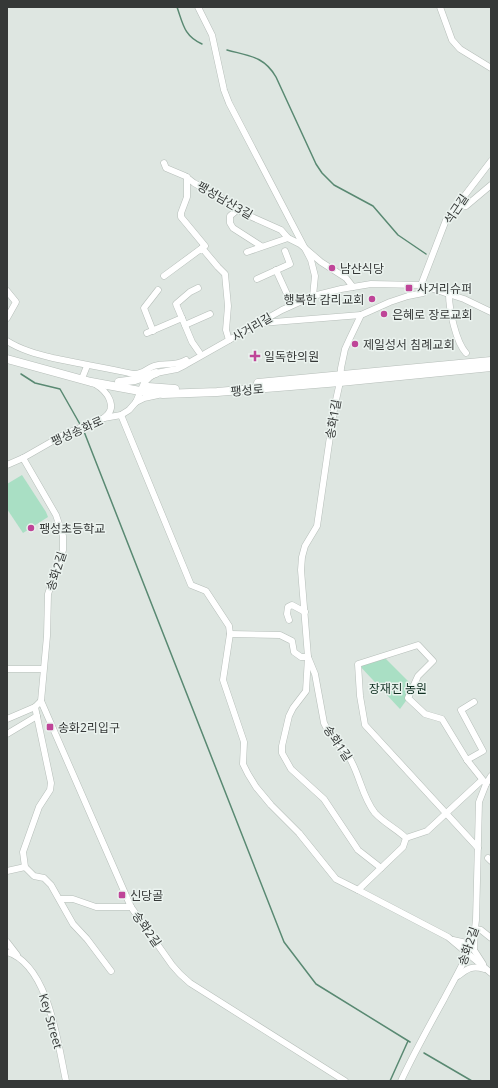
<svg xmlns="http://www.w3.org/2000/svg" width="498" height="1088" font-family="'Open Sans','Noto Sans KR',sans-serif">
	<rect width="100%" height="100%" fill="#dee6e1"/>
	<!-- green -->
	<g fill="#a9dfc4">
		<polygon points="22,475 46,512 48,517 23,533 7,509 7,484"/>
		<polygon points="384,657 413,686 408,698 400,709 358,664"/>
	</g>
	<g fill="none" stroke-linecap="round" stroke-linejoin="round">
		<!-- stream -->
		<g stroke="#598972" stroke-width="1.5">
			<path d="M177 7C183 24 184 36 202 44"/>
			<path d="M227 50C249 56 264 56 276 77L316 164 322 173 334 185 373 206 398 235 426 254"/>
			<polyline points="21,374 35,383 60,389 81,426"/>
			<polyline points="83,429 284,942 316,984 410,1042"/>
			<polyline points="424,1053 472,1081"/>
			<polyline points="390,1081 408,1041"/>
		</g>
		<defs>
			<g id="minor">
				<polyline points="198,7 212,35 224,90 229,103 311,260 315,276 313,296"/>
				<polyline points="440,7 452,40 460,49 491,68"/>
				<path d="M491 161 446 220 421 285 423 293 408 296 390 302 361 315 350 338 345 349 341 368 340 382 334 409 317 526 305 546 302 557 301 570 308 657 315 674 324 723C330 737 341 745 349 757 360 775 362 797 375 813 384 823 397 829 406 838L403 847 358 890 448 937 491 973"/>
				<polyline points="164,163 166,168 185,176 194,183 227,201 237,210 239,209 243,213 281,230 288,238 300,244 321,262 346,278 353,287"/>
				<polyline points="187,177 187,197 181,213 181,217 205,246 202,248"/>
				<polyline points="455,208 466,206 491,185"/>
				<polyline points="237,210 230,216 230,223 233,228 261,246"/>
				<polyline points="247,252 288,238"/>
				<polyline points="276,270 292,305"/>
				<polyline points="164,276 202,248 218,267 225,274 228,306 226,330 229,340"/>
				<polyline points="257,279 290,264 285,251"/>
				<polyline points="198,288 190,292 176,304 192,342 199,352"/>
				<polyline points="7,291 16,302 7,318"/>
				<path d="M449 294C449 310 456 342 466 353"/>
				<polyline points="261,323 361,315"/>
				<polyline points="185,325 210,314"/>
				<polyline points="153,331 144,308 158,290"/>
				<polyline points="147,333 182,318"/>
				<path d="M7 341C21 350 37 354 53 358 80 364 107 368 133 374 142 375 146 369 154 366 165 362 174 367 186 360"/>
				<polyline points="83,376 87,366"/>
				<path d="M95 384C107 391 119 407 104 418"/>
				<polyline points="136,402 144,398 158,395"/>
				<polyline points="121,415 191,585 206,591 229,626 230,634 223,680 244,742 243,764 248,774 256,787 271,805 299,833 336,879 358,890"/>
				<polyline points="23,458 56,515 63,536 63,550 48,594 47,636 41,701 131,907 172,965 180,974 190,983 345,1081"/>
				<polyline points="7,465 23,458 65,434 104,418 121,415 129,410 136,402 144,383 150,377 156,373 177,369 185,365 282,310 313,296 341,289 371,284 421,285 464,299 491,312"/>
				<polyline points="289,620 287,614 288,607 292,605 305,612"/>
				<polyline points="230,634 280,635 292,641 294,652 301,657 308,657 306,691 293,708 289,716 282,746 282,753 291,769 324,799 358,850 381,868"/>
				<polyline points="7,669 43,669"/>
				<polyline points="41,701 35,707 51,783 50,790 39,807 23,852 25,867 34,876 44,878 51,885 73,924 87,939 111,971"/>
				<polyline points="7,719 35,707"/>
				<polyline points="7,734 37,716"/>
				<polyline points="467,760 483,751 461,710 474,702"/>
				<polyline points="406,838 427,831 482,780"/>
				<polyline points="478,848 365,725 360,696 358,664 418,645 433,661 418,676 408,698 425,714 442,719 467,760 486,784"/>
				<polyline points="488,858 491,861"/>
				<polyline points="7,871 25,867"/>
				<polyline points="60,899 73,899 96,907 131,907"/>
				<polyline points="453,940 471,944"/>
				<polyline points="7,942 17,955"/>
				<path d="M7 952C49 965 58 1045 66 1081"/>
				<polyline points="483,964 474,950 475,929 481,930 491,938"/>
				<path d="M458 976C467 969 472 965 484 969"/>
				<path d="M401 1081C414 1053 429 1026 444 999 457 974 474 948 476 920L479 802 486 784 491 776"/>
			</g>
			<g id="major">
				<polyline points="7,359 91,382 140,391 163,394 217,392 340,382 491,367"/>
				<polyline points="119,382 135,380 156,373"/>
				<polyline points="258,383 491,361"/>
				<polyline points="148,387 175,389"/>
			</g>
		</defs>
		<!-- minor casing -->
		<use href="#minor" stroke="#b6beb9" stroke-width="7"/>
		<!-- major casing -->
		<use href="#major" stroke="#b6beb9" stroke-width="9"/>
		<!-- minor -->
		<use href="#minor" stroke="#fff" stroke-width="6"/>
		<!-- major -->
		<use href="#major" stroke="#fff" stroke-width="8"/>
	</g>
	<!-- markers -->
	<g fill="#bf4598" stroke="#ebf3ef" stroke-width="1.5">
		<circle cx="332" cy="268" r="4"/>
		<rect x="405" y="284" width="8" height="8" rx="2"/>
		<circle cx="372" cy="299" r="4"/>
		<circle cx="384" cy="314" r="4"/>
		<circle cx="355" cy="344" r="4"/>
		<path d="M253 350h4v4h4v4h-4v4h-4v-4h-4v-4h4z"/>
		<circle cx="31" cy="528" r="4"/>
		<rect x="46" y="723" width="8" height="8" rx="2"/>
		<rect x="118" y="891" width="8" height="8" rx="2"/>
	</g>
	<g text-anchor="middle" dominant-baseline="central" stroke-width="3" stroke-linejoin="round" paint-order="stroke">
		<!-- street labels -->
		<g font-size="12" fill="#353837" stroke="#ebf3ef">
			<text transform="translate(225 200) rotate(30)">팽성남산3길</text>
			<text transform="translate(456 209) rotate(-56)">석근길</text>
			<text transform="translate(252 327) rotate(-30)">사거리길</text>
			<text transform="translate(247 390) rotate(-5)">팽성로</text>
			<text transform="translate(333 419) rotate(-80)">송화1길</text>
			<text transform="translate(77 431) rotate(-24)">팽성송화로</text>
			<text transform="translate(56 571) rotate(-72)">송화2길</text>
			<text transform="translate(338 743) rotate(56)">송화1길</text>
			<text transform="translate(147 929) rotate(55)">송화2길</text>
			<text transform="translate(468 946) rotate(-71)">송화2길</text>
			<text transform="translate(51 1021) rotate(74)">Key Street</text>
		</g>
		<!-- poi labels -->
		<g font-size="12" fill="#353837" stroke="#ebf3ef" text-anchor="start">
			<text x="340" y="268">남산식당</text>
			<text x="417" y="288">사거리슈퍼</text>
			<text x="364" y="299" text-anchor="end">행복한 감리교회</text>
			<text x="392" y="314">은혜로 장로교회</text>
			<text x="363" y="344">제일성서 침례교회</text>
			<text x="264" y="356">일독한의원</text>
			<text x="39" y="528">팽성초등학교</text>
			<text x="58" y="727">송화2리입구</text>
			<text x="130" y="895">신당골</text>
		</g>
		<!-- park labels -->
		<g font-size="12" fill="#113123" stroke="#ebf3ef">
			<text x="398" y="688">장재진 농원</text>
		</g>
	</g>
	<!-- border -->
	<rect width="498" height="1088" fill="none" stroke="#353837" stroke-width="16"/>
</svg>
